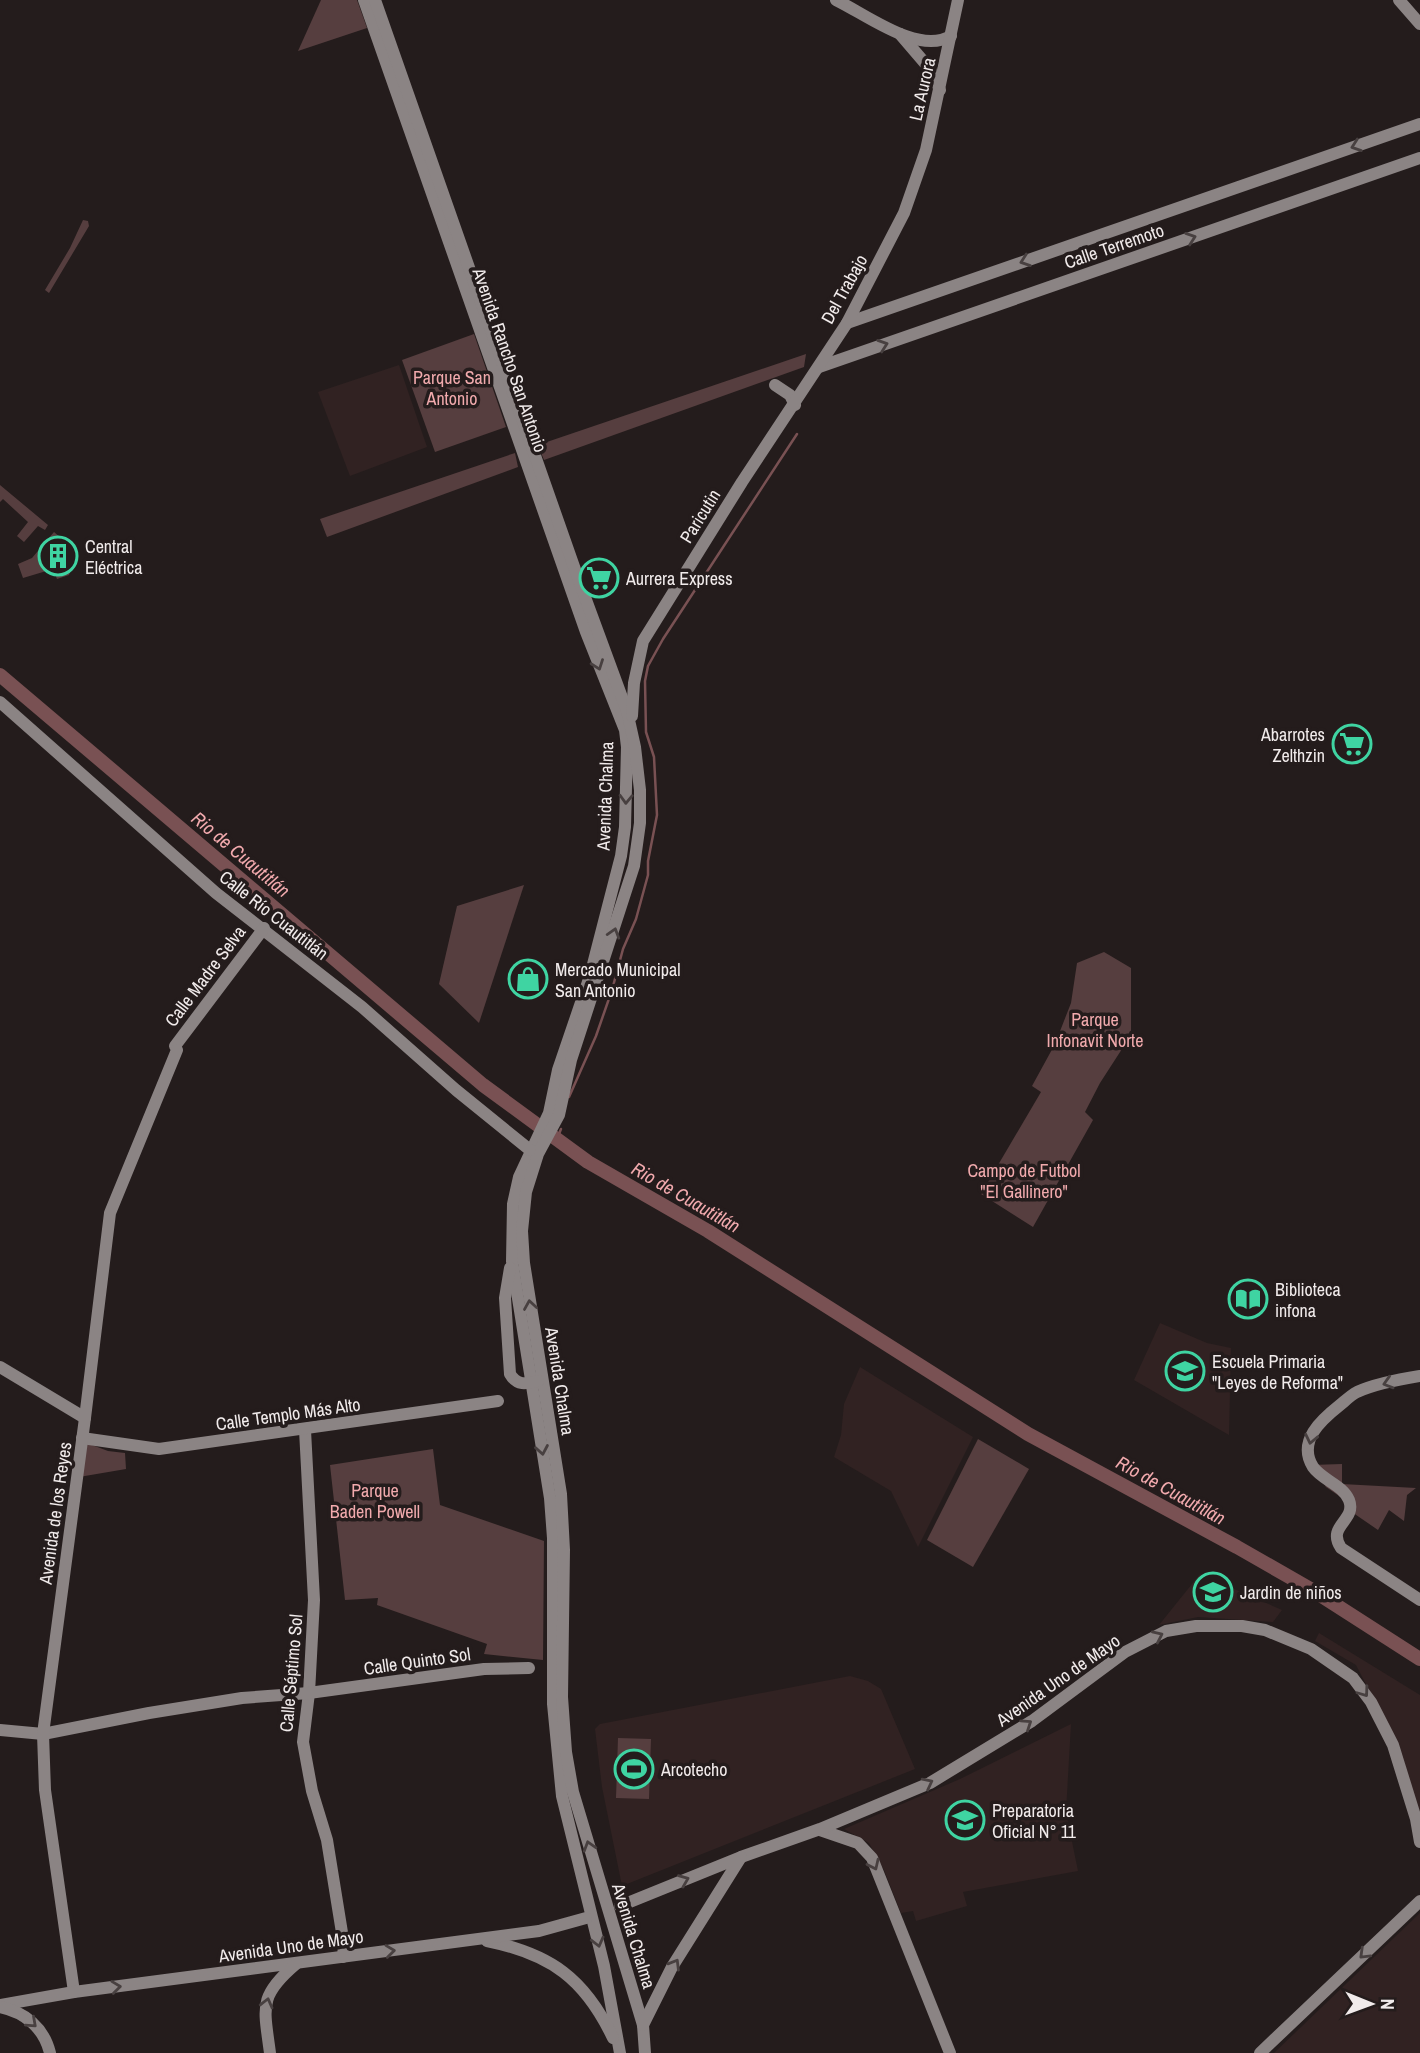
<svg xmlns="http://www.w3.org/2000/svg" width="1420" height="2053" font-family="'Archivo Narrow',sans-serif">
	<rect width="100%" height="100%" fill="#241c1c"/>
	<!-- built -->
	<g fill="#312222">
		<polygon points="399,365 427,447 350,476 318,392"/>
		<polygon points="1160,1323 1207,1343 1231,1348 1229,1435 1134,1380"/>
		<polygon points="860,1367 973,1437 918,1547 891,1491 834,1457 841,1435 844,1404"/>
		<polygon points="1200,1574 1282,1610 1273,1622 1198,1617 1159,1625"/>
		<polygon points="1319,1633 1420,1695 1420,1818 1402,1754 1356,1665 1315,1641"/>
		<polygon points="850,1676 868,1681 881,1689 915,1769 622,1886 602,1787 595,1729 600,1724"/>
		<polygon points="1071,1724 1066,1812 1078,1871 963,1892 967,1906 916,1921 913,1911 901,1913 884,1870 869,1843 844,1829 960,1779"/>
		<polygon points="1420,1913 1420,2053 1274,2053 1397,1935"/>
	</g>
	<!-- green -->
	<g fill="#563e3f">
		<polygon points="321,0 357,0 367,28 298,51"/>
		<polygon points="83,220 88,221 89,226 49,293 45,290 70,248"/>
		<polygon points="474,334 506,427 435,452 402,360"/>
		<polygon points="806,354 804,367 544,460 538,445"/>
		<polygon points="515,453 518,467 327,537 320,519"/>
		<polygon points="0,485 48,525 45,530 38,526 24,542 17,536 28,522 3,499 0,502"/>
		<polygon points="54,532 77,552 69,575 57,579 53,569 23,578 18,564 32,558"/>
		<polygon points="524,885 479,1023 439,984 457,906"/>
		<polygon points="1104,952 1131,968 1131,1035 1100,1083 1085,1112 1093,1120 1033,1227 981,1194 1041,1092 1032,1086 1055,1044 1071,1003 1077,963"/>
		<polygon points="978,1439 1029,1469 973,1567 927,1540"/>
		<polygon points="84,1442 108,1451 125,1453 126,1469 79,1477"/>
		<polygon points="433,1449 440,1505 544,1541 543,1660 484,1654 487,1644 377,1605 378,1598 345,1600 330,1465"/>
		<polygon points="1342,1464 1342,1484 1416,1488 1407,1495 1404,1521 1389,1510 1378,1530 1346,1508 1342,1498 1326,1487 1311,1465"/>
		<polygon points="618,1738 651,1739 649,1799 616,1798"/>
	</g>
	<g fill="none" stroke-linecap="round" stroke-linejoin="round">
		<!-- stream -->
		<g stroke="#795153" stroke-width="2.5">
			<polyline points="569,1097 596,1036 612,990 623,949 636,919 648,875 648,861 657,815 654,757 646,732 645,681 648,666 663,639 797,434"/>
			<polyline points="557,1139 561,1129"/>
		</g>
		<!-- river -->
		<polyline stroke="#795153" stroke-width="14" points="0,675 483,1085 588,1162 708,1231 1028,1434 1237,1547 1314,1591 1420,1659"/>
		<!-- secondary -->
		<g stroke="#8b8484" stroke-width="12">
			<polyline points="364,0 586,632 625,730 627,747 625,827 621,856 607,910 590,976 558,1070 549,1113 519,1177 513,1204 512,1261 550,1498 553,1538 553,1704 562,1796 604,1966 620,2053"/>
			<polyline points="375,0 578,578 627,711 635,747 640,790 640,823 634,866 571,1060 559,1115 538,1154 526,1192 522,1231 524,1263 561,1494 564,1550 562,1697 566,1752 573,1792 643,2025 645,2053"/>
			<path d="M836 0C867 15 918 55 951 36"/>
			<polyline points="1399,0 1420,24"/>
			<polyline points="900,34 930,69 940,90"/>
			<polyline points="847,323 1420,124"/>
			<polyline points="819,367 1420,158"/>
			<polyline points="775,385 790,395 795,405"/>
			<polyline points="0,702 216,893 362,1007 456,1090 530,1150"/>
			<polyline points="632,716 634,683 643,641 742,482 847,323 904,213 926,150 958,0"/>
			<polyline points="175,1046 264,928"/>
			<path d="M510 1268 505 1298 510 1374C517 1386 526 1384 538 1381"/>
			<polyline points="0,1367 85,1418"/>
			<path d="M1420 1376C1401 1379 1375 1384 1357 1392 1351 1395 1345 1401 1340 1405 1321 1420 1297 1441 1313 1467 1322 1480 1343 1485 1349 1500 1357 1521 1326 1525 1341 1548L1420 1600"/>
			<polyline points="305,1430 314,1600 309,1693 303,1742 312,1791 327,1840 344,1945 343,1957"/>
			<polyline points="82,1438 159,1449 498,1401"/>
			<polyline points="0,1730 43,1734 149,1713 242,1698 309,1693 484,1669 529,1668"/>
			<polyline points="820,1830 858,1843 872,1858 950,2053"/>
			<polyline points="620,1906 741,1857 820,1829 930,1783 1032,1721 1125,1652 1166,1631 1196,1626 1242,1626 1265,1630 1311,1649 1353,1678 1371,1702 1393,1745 1416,1819 1420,1842"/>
			<path d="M487 1941C551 1954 585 1979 613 2038"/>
			<polyline points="74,1992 45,1790 43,1734 85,1418 110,1213 177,1050"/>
			<polyline points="0,2005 74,1992 539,1931 586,1918"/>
			<path d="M0 2007C25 2012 44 2028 50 2053"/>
			<polyline points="643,2025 672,1967 741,1857"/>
			<path d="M270 2053C264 2007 258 1996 296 1964"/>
			<polyline points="1260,2053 1420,1901"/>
		</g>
	</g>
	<!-- one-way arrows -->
	<defs><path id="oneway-chevron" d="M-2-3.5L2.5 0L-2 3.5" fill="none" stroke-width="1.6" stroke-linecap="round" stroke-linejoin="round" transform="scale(1.75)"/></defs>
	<g stroke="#484040">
		<use href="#oneway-chevron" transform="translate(1356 146) rotate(161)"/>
		<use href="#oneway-chevron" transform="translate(1191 238) rotate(-19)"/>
		<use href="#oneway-chevron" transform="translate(1025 261) rotate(161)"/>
		<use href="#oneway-chevron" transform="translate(883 345) rotate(-19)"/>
		<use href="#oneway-chevron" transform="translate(598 665) rotate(70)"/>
		<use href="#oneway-chevron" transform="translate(626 799) rotate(92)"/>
		<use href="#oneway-chevron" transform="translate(614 933) rotate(-73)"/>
		<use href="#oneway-chevron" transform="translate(530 1305) rotate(-99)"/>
		<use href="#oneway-chevron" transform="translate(1388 1383) rotate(163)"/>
		<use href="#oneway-chevron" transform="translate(1311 1439) rotate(102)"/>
		<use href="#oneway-chevron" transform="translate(542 1450) rotate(80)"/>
		<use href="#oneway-chevron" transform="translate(1158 1636) rotate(-25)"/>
		<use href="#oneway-chevron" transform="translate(1364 1692) rotate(54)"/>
		<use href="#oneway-chevron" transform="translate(1027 1724) rotate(-34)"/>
		<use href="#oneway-chevron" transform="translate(928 1783) rotate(-27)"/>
		<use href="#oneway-chevron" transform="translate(589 1846) rotate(-107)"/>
		<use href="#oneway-chevron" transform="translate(874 1865) rotate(65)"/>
		<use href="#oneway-chevron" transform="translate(684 1880) rotate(-22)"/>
		<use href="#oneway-chevron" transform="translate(598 1942) rotate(76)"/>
		<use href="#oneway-chevron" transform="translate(390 1951) rotate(-7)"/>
		<use href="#oneway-chevron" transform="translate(1364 1954) rotate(136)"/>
		<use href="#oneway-chevron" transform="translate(675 1964) rotate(-59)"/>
		<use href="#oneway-chevron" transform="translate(116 1987) rotate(-7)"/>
		<use href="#oneway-chevron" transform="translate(267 2003) rotate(-76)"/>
		<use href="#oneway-chevron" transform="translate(32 2023) rotate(42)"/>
	</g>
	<!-- icons -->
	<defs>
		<symbol id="building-ring" viewBox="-11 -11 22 22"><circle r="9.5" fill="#241c1c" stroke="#3fd4a2" stroke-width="1.5"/><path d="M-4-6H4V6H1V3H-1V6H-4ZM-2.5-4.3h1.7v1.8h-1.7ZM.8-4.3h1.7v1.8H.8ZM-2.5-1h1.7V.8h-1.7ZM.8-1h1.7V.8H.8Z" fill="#3fd4a2"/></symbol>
		<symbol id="supermarket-ring" viewBox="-11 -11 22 22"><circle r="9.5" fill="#241c1c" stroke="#3fd4a2" stroke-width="1.5"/><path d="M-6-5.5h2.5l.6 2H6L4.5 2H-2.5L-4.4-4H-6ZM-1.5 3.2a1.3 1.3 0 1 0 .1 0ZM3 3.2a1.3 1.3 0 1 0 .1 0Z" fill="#3fd4a2"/></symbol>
		<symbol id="shop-ring" viewBox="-11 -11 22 22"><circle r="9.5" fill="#241c1c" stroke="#3fd4a2" stroke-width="1.5"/><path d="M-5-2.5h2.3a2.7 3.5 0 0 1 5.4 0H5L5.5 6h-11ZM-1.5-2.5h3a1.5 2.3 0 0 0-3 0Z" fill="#3fd4a2"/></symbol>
		<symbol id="library-ring" viewBox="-11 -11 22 22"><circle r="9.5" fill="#241c1c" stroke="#3fd4a2" stroke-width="1.5"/><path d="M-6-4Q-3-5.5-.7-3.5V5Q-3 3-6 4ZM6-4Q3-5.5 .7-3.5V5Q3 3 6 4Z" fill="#3fd4a2"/></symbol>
		<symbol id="school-ring" viewBox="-11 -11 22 22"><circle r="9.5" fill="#241c1c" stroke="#3fd4a2" stroke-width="1.5"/><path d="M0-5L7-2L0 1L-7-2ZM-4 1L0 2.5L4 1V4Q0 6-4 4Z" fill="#3fd4a2"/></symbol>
		<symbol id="stadium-ring" viewBox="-11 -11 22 22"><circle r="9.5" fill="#241c1c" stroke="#3fd4a2" stroke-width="1.5"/><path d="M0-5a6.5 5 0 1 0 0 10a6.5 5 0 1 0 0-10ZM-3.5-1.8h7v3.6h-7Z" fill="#3fd4a2"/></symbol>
	</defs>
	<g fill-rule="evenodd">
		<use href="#building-ring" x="36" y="534" width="44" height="44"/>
		<use href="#supermarket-ring" x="577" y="556" width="44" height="44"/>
		<use href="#supermarket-ring" x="1330" y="722" width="44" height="44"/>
		<use href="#shop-ring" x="506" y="957" width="44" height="44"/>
		<use href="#library-ring" x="1226" y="1277" width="44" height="44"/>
		<use href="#school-ring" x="1163" y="1349" width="44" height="44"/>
		<use href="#school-ring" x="1191" y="1570" width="44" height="44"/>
		<use href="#stadium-ring" x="612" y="1747" width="44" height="44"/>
		<use href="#school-ring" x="943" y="1798" width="44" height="44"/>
	</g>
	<g text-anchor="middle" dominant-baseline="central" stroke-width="7" stroke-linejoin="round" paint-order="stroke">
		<!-- street labels -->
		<g font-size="18" fill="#f1ebeb" stroke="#241c1c">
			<text transform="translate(922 89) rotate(-77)">La Aurora</text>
			<text transform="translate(1114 246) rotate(-19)">Calle Terremoto</text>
			<text transform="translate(844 289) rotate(-61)">Del Trabajo</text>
			<text transform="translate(510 360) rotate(71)">Avenida Rancho San Antonio</text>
			<text transform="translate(700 516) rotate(-58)">Paricutin</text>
			<text transform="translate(605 796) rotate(-88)">Avenida Chalma</text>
			<text transform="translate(274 915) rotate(38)">Calle Río Cuautitlán</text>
			<text transform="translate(205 976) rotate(-53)">Calle Madre Selva</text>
			<text transform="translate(560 1381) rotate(81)">Avenida Chalma</text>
			<text transform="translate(288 1414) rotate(-8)">Calle Templo Más Alto</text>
			<text transform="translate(55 1513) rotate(-82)">Avenida de los Reyes</text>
			<text transform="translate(417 1661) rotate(-8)">Calle Quinto Sol</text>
			<text transform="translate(291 1673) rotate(-85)">Calle Séptimo Sol</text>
			<text transform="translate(1058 1680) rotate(-35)">Avenida Uno de Mayo</text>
			<text transform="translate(634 1936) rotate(73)">Avenida Chalma</text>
			<text transform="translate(291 1946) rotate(-8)">Avenida Uno de Mayo</text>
		</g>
		<!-- park labels -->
		<g font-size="18" fill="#f1aaad" stroke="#241c1c">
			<text x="452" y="377">Parque San<tspan x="452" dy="21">Antonio</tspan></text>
			<text x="1095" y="1019">Parque<tspan x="1095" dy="21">Infonavit Norte</tspan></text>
			<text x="1024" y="1170">Campo de Futbol<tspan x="1024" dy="21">"El Gallinero"</tspan></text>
			<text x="375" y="1490">Parque<tspan x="375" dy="21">Baden Powell</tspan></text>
		</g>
		<!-- poi labels -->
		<g font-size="18" fill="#f1ebeb" stroke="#241c1c" text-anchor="start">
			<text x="85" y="546">Central<tspan x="85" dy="21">Eléctrica</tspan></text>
			<text x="626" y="578">Aurrera Express</text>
			<text x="1325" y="734" text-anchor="end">Abarrotes<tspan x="1325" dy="21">Zelthzin</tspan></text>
			<text x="555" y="969">Mercado Municipal<tspan x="555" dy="21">San Antonio</tspan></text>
			<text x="1275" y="1289">Biblioteca<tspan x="1275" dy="21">infona</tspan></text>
			<text x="1212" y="1361">Escuela Primaria<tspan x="1212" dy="21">"Leyes de Reforma"</tspan></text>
			<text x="1240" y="1592">Jardin de niños</text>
			<text x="661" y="1769">Arcotecho</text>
			<text x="992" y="1810">Preparatoria<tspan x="992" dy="21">Oficial N° 11</tspan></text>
		</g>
		<!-- water labels -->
		<g font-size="19" font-style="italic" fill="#f2aaae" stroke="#241c1c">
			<text transform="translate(241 854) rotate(40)">Rio de Cuautitlán</text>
			<text transform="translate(686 1197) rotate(30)">Rio de Cuautitlán</text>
			<text transform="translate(1171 1490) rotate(29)">Rio de Cuautitlán</text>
		</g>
	</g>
	<!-- north arrow -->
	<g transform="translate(1371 2004) rotate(91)" stroke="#241c1c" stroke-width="5" paint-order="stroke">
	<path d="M0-5L12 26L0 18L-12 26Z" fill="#f1ebeb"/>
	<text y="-10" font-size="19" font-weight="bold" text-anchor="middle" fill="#f1ebeb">N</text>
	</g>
</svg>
